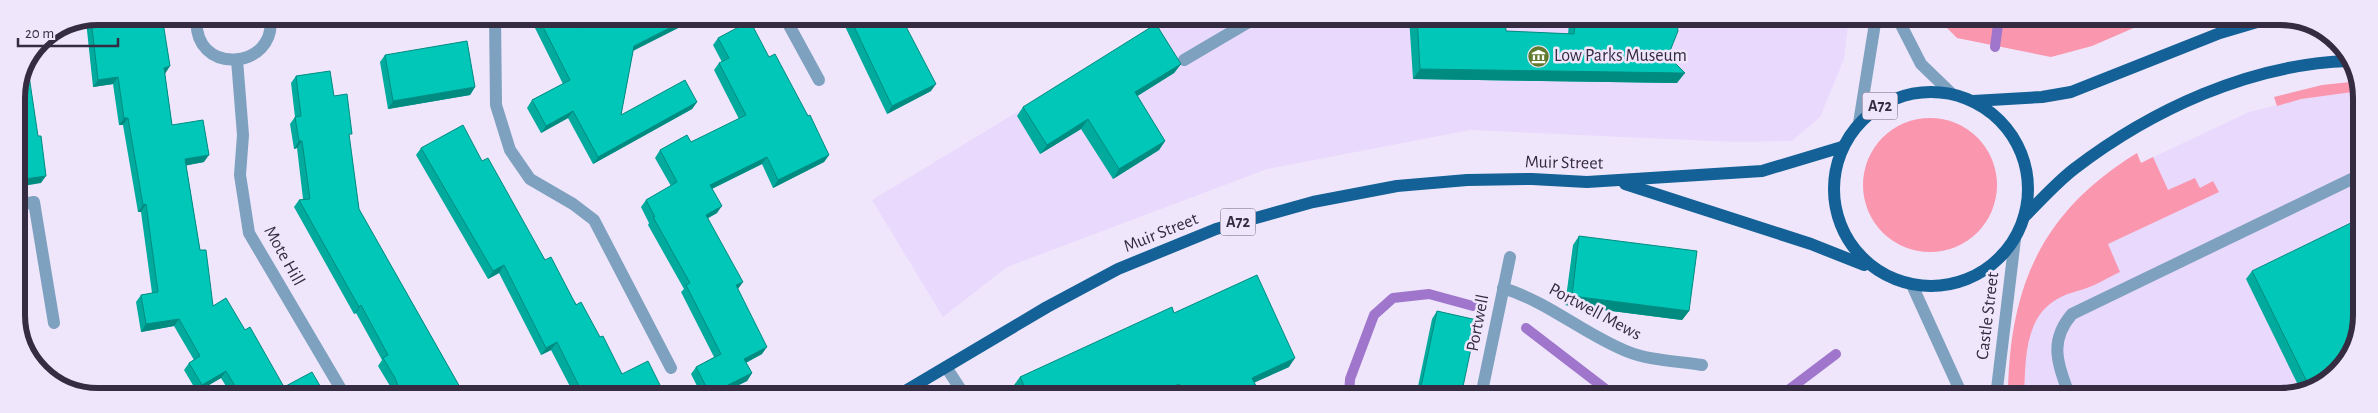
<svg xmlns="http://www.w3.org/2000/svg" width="2378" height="413" font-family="'Alegreya Sans',sans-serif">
	<rect width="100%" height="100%" fill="#efe6fc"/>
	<!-- built -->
	<g fill="#e9d9fd">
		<polygon points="1174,17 1849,17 1844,59 1820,117 1792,141 1735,142 1470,130 1267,169 1007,267 943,317 872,200"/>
		<polygon points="2360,91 2361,326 2334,377 2281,397 2024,397 2027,321 2141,163 2249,112 2301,99"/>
	</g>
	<!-- green -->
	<g fill="#fa96ad">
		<polygon points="1936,17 2159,17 2092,46 2051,57 1957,38"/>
		<polygon points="2360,81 2360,91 2301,99 2277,106 2274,97 2322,85"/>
		<circle cx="1930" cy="185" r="67"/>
		<path d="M2137 153 2141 163 2153 157 2168 190 2195 178 2200 188 2213 181 2219 192 2108 244 2120 272C2107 278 2095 286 2081 290 2075 292 2069 293 2063 296 2023 314 2026 359 2024 397H2008C2009 287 2041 212 2137 153Z"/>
	</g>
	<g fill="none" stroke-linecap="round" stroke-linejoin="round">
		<!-- stream -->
		<g stroke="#9f76cc" stroke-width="10">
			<polyline points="1995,47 1999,17"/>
			<polyline points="1526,328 1612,394 1619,397"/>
			<polyline points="1349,396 1350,379 1374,315 1393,298 1429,294 1473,306"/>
			<polyline points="1776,397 1791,388 1836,354"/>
		</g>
		<!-- service -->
		<g stroke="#7ea1bf" stroke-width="12">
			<polyline points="1184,60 1257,17"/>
			<polyline points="17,205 34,202 54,323"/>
			<path d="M1503 288C1548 302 1584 334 1626 351 1650 361 1678 361 1702 365"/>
			<path d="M2070 397C2058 364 2048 342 2072 314L2360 175"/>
		</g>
		<!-- minor -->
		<g stroke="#7ea1bf" stroke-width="12">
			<path d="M197 16C190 77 279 71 270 16"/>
			<polyline points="495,16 496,105 510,150 530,179 573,204 594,220 671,368"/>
			<polyline points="784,16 819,80"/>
			<polyline points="1897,17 1921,64 1951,93"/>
			<polyline points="237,60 243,135 240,175 249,233 345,396"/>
			<polyline points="1859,123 1876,17"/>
			<polyline points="1912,285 1963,397"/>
			<polyline points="946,367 965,396"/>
			<polyline points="1481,396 1510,257"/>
			<polyline points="1996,397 2015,239"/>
		</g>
		<!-- primary -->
		<g stroke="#136196" stroke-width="12">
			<circle cx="1931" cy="189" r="97"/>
			<polyline points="1973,101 2042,97 2071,92 2220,33 2274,17"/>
			<polyline points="1625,184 1811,244 1864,265"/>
			<path d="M2024 217C2040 201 2056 183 2074 169 2151 110 2250 64 2349 61"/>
			<polyline points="897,396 1047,307 1118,269 1216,229 1313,202 1397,186 1467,180 1532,179 1587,182 1762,171 1842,147"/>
		</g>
	</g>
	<!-- wall -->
	<g fill="#00ab9e">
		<polygon points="98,16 165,74 172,125 204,162 186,165 200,250 213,306 245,330 284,387 326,396 232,396 221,378 197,392 184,370 189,363 194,360 174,326 141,332 136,302 141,295 152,293 141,212 138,212 123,125 119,125 113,84 93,87 86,21"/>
		<polygon points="539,16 633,51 621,115 697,102 692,109 593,164 568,118 541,133 527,108 532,100 563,84 533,24"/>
		<polygon points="840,16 901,17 931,91 887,114"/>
		<polygon points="1409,17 1505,17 1506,31 1568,34 1569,23 1573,17 1676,17 1668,56 1677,83 1413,79"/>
		<polygon points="718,38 769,57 808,116 829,155 824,162 773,188 762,164 712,189 717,213 708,218 738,289 762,354 746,363 752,373 747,381 716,396 702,396 691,374 696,367 714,357 681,292 684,289 648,225 649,223 641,207 646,200 671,186 655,158 660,150 691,142 739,119 714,70 719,63 722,62 713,45"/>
		<polygon points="385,55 475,87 470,95 388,109 380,62"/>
		<polygon points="1181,64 1174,73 1137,96 1165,141 1159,150 1113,179 1081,129 1040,154 1017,116 1023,107"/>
		<polygon points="296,76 334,96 349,138 359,209 465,396 394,396 390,386 378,366 382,360 356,313 354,314 294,207 299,200 303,199 297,148 294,149 290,124 295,117 291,83"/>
		<polygon points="421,148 482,161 545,260 600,337 622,374 656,396 575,396 551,350 541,355 499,273 488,279 416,155"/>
		<polygon points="1579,236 1689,311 1682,320 1565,305 1573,245"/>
		<polygon points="2252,271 2334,377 2300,389 2246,279"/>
		<polygon points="1437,311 1461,396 1416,396 1432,319"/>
		<polygon points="1174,313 1289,367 1254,382 1261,396 1176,396 1174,392 1164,396 1019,396 1014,385 1020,377"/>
	</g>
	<!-- shaded-wall -->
	<g fill="#008b81">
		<polygon points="693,16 702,16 629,53 634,46"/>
		<polygon points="1181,64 1174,73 1128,102 1135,92"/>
		<polygon points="170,66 165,74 164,68"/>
		<polygon points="1420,69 1685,73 1677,83 1413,79"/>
		<polygon points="118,77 113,84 93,87 98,80"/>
		<polygon points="936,84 931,91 887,114 892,106"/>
		<polygon points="475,87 470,95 388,109 393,101"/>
		<polygon points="697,102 692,109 593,164 598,157"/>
		<polygon points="573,111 568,118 541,133 546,126"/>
		<polygon points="124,118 128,118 123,125 119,125"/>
		<polygon points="1088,119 1081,129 1040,154 1047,145"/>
		<polygon points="299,141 302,141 297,148 294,149"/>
		<polygon points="1165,141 1159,150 1113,179 1119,169"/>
		<polygon points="209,155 204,162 179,167 185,159"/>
		<polygon points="829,155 824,162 773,188 778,180"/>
		<polygon points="767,157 762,164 705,192 710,185"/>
		<polygon points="46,176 41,183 17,187 17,180"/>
		<polygon points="146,204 141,212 138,212 143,205"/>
		<polygon points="722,206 717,213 701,222 706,215"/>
		<polygon points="504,265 499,273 488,279 493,271"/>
		<polygon points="743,282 738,289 736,285"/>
		<polygon points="1572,296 1689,311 1682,320 1565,305"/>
		<polygon points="361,305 356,313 354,314 359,307"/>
		<polygon points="179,319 174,326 141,332 146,324"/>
		<polygon points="557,342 551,350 541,355 546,348"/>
		<polygon points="767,347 762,354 739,366 744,359"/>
		<polygon points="1295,358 1289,367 1247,386 1252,378"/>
		<polygon points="226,371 221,378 197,392 202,385"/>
		<polygon points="752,373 747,381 716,396 709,396 710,394"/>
		<polygon points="1179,384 1174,392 1164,396 1152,396"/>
		<polygon points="662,389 656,396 647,396"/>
	</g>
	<!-- building -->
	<g fill="#00c7b8" stroke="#008b81">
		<polygon points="98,16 162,16 170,66 164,68 172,125 203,120 209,155 185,159 200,250 206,250 213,306 226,298 245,330 250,327 284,387 312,372 326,396 241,396 226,371 202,385 189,363 200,356 179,319 146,324 141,295 158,292 146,204 143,205 128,118 124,118 118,77 98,80 91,19"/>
		<polygon points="573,16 579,28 603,16 693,16 634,46 621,115 685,80 697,102 598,157 573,111 546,126 532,100 570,80 538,17"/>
		<polygon points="849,16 901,17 936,84 892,106"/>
		<polygon points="1417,17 1505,17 1506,31 1574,34 1576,17 1676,17 1678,31 1668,56 1685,73 1420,69"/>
		<polygon points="750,21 769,57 775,54 808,116 810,115 829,155 778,180 767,157 710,185 722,206 706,215 743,282 736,285 767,347 744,359 752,373 710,394 696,367 721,354 686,285 690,283 653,217 655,217 646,200 677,182 660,150 687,135 691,142 746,115 719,63 729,58 718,38"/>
		<polygon points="1156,24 1181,64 1135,92 1165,141 1119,169 1088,119 1047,145 1023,107"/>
		<polygon points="467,41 475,87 393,101 385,55"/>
		<polygon points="28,69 38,136 41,136 46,176 17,180 16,97"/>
		<polygon points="330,71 334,96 347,94 352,134 349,134 359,209 465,396 402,396 395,378 383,358 388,355 361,305 359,307 299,200 310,199 302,141 299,141 295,117 301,116 296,76"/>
		<polygon points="463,125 482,161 488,158 545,260 551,257 576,305 581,302 600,337 603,336 622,374 648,361 662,389 647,396 613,396 613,395 611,396 584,396 557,342 546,348 504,265 493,271 421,148"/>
		<polygon points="2361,218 2361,326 2334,377 2309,386 2252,271"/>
		<polygon points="1579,236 1697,251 1689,311 1572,296"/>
		<polygon points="1257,275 1295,358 1252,378 1261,396 1185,396 1179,384 1152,396 1029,396 1020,377 1172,307 1174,313"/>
		<polygon points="1437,311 1477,320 1461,396 1419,396"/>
		<polygon points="19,321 22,341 19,336"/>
		<polygon points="1565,392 1570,397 1561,396"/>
	</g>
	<!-- icons -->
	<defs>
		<symbol id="museum-disc" viewBox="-11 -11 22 22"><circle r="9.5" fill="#617b2e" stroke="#efe6fc"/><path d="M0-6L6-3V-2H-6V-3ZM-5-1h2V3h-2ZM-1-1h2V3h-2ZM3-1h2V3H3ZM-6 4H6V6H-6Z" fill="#fff"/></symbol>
	</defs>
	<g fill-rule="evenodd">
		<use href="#museum-disc" x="1526" y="44" width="25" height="25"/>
	</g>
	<g text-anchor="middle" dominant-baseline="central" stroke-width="5" stroke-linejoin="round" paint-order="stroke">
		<!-- shield labels -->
		<g fill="#efe6fc" stroke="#6e6479" stroke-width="1">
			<rect x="1862.5" y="92.5" width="35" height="27" rx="4"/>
			<rect x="1220.5" y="208.5" width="35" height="27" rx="4"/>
		</g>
		<g font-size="16" font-weight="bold" fill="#362c41">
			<text x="1880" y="106">A72</text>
			<text x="1238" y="222">A72</text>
		</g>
		<!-- poi labels -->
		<g font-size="18" fill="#362c41" stroke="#efe6fc" text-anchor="start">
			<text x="1554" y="56">Low Parks Museum</text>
		</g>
		<!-- street labels -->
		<g font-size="18" fill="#362c41" stroke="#efe6fc">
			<text transform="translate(1564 163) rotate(1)">Muir Street</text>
			<text transform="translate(1161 233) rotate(-22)">Muir Street</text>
			<text transform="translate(284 256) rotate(61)">Mote Hill</text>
			<text transform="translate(1595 312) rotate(28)">Portwell Mews</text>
			<text transform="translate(1988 316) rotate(-83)">Castle Street</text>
			<text transform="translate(1478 323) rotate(-79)">Portwell</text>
		</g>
	</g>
	<!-- crop -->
	<path d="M0 0H2378V413H0ZM98 25H2280A73 73 0 0 1 2353 98V315A73 73 0 0 1 2280 388H98A73 73 0 0 1 25 315V98A73 73 0 0 1 98 25Z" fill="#efe6fc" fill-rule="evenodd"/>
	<path fill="none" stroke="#362c41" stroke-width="6" d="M98 25H2280A73 73 0 0 1 2353 98V315A73 73 0 0 1 2280 388H98A73 73 0 0 1 25 315V98A73 73 0 0 1 98 25Z"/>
	<!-- scale -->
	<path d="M18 38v8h100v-8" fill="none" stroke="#362c41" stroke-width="2.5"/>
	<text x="25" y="38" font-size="15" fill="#362c41" stroke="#efe6fc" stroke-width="4" paint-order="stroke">20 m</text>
</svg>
